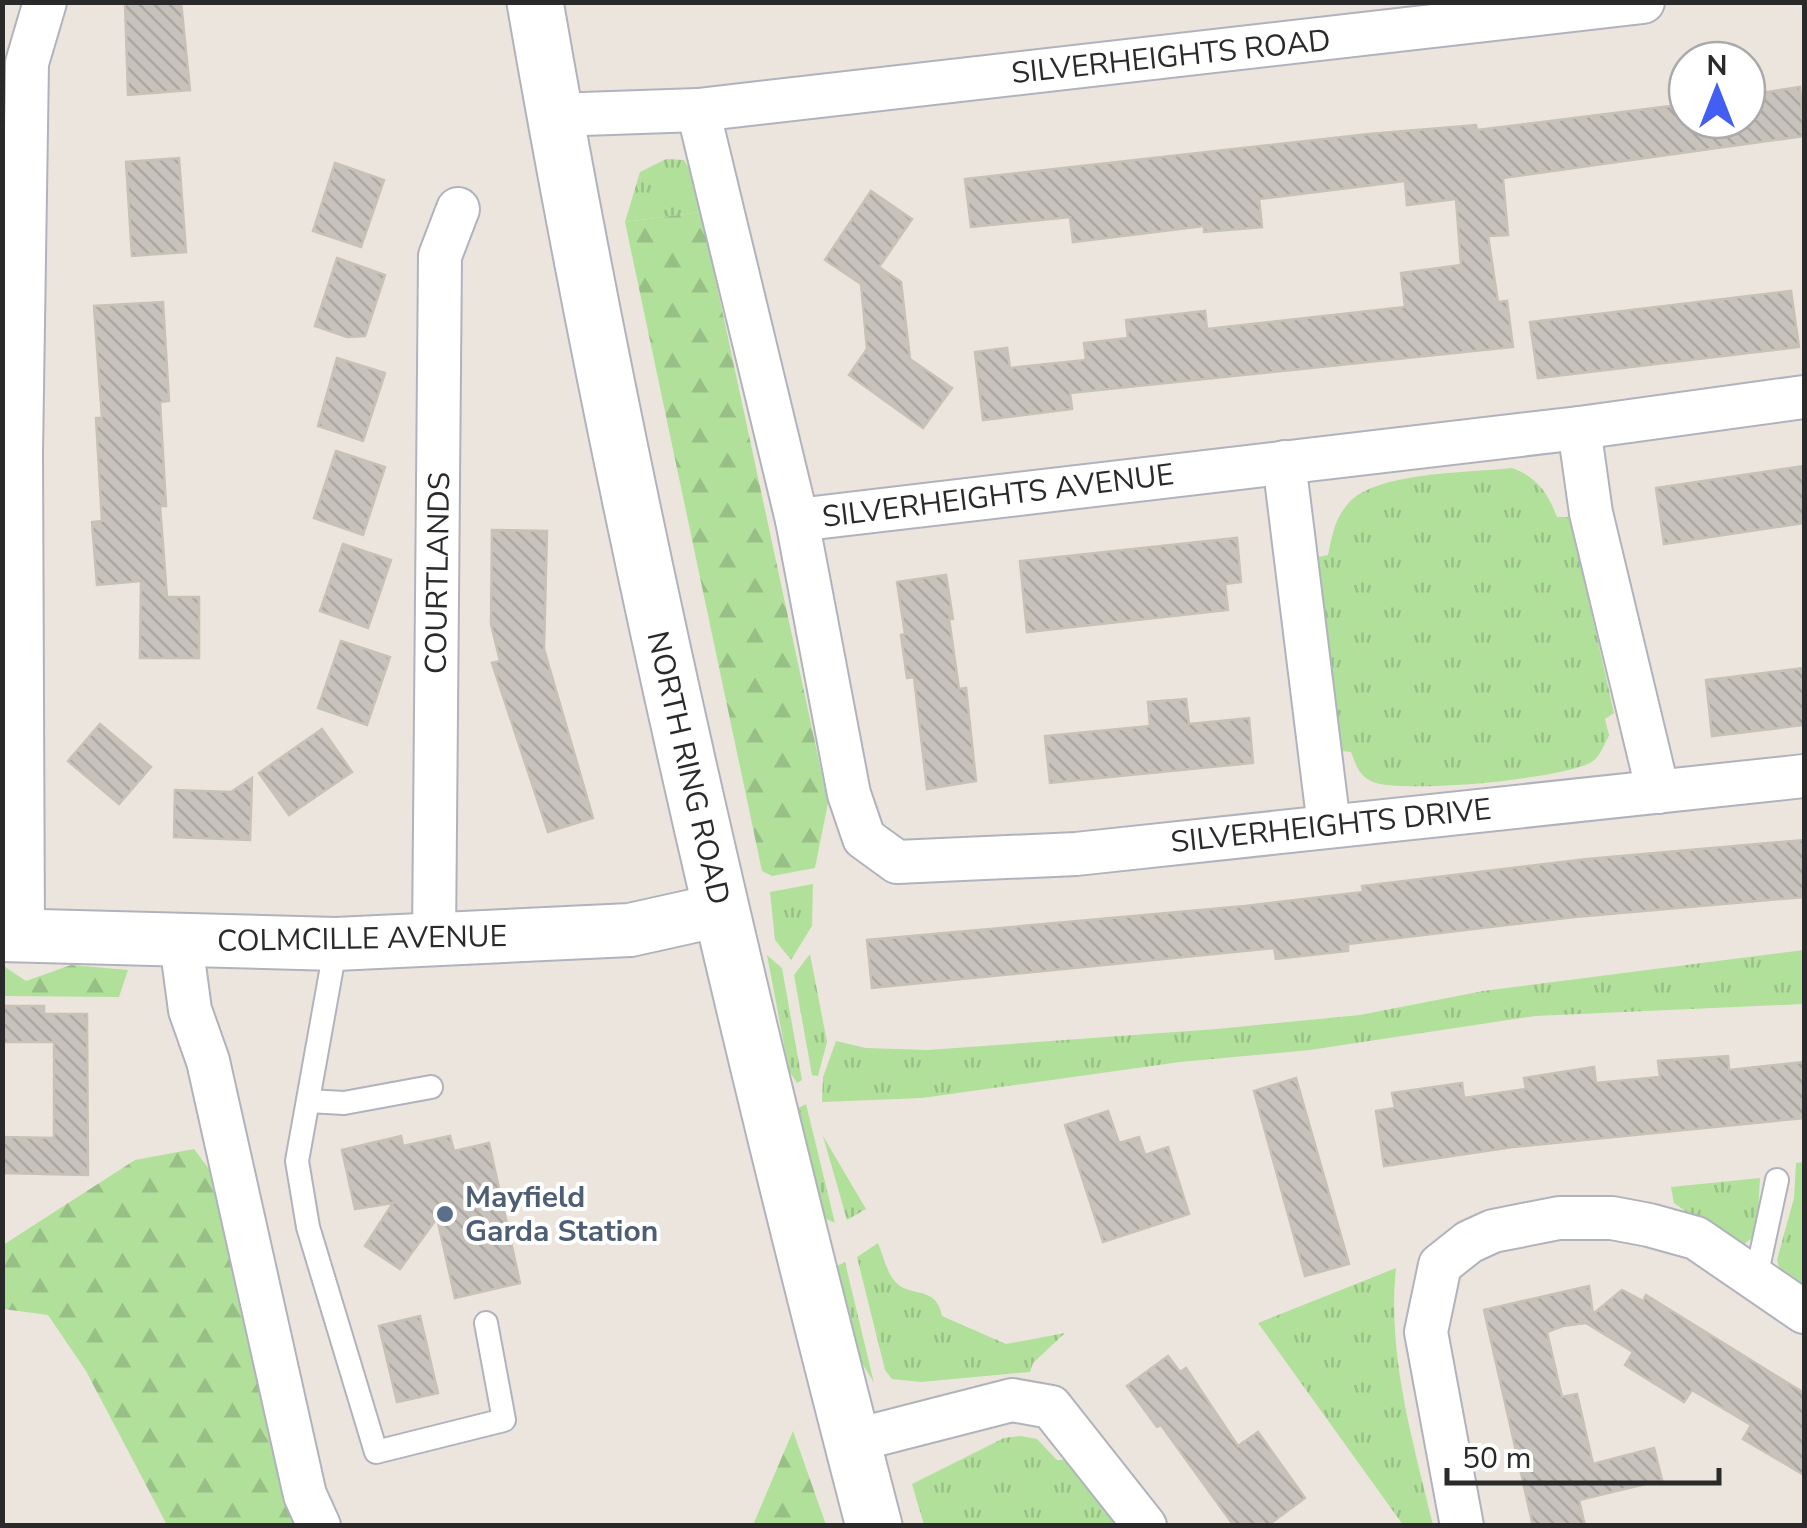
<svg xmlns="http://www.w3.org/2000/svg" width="1807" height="1528" font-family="'Nunito Sans',sans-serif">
	<defs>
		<pattern id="grass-tufts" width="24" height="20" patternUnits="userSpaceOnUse" patternTransform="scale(2.5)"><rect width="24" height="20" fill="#b1e09b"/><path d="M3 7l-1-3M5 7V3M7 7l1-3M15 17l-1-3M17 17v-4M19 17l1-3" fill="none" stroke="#98c086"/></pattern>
		<pattern id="forest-firs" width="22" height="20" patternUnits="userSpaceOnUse" patternTransform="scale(2.5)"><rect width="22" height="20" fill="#b1e09b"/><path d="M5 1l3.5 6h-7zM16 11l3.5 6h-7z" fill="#98c086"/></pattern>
		<pattern id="building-back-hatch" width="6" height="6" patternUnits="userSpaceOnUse" patternTransform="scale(2.5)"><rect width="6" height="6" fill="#c7c2bc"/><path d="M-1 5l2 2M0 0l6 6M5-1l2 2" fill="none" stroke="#aba7a2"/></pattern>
	</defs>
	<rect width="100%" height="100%" fill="#ece5dd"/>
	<!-- grass -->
	<g fill="url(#grass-tufts)">
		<polygon points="666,159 684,160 696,180 701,212 625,222 640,172"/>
		<path d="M1512 468C1537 477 1548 493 1557 517H1570L1614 713 1605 719 1609 735C1605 743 1600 756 1593 761 1568 779 1402 794 1373 782 1359 776 1356 765 1351 752L1342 751 1318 557 1328 555C1332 537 1334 520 1347 505 1373 471 1471 473 1512 468Z"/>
		<polygon points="813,884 812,926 791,960 775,940 770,892"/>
		<polygon points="1804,950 1804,1004 1535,1016 1310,1050 1180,1062 922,1098 822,1102 823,1077 836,1041 866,1048 928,1050 1217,1029 1360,1015 1483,991"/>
		<polygon points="810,954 827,1042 818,1076 812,1075 794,975"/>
		<polygon points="767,955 782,968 802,1080 797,1083 789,1071"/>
		<polygon points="806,1104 835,1223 822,1217 796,1109"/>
		<polygon points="823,1136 866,1209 847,1220"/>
		<polygon points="1804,1162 1804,1290 1780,1271 1777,1260 1794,1198 1796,1163"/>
		<polygon points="1760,1178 1757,1234 1738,1249 1674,1203 1671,1187"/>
		<path d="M878 1243C884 1257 887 1277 900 1286 916 1296 937 1288 942 1316L1006 1344 1065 1333 1033 1363 1030 1372 921 1382 892 1379 885 1370 857 1257Z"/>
		<polygon points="845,1262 874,1383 859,1358 838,1275 837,1266"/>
		<path d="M1396 1268C1387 1356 1413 1441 1433 1525H1403L1258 1323Z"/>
		<polygon points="1020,1436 1037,1439 1057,1460 1066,1460 1120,1525 924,1525 912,1484 1004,1438"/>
	</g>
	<!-- forest -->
	<g fill="url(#forest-firs)">
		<polygon points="701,212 828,803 815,868 772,876 762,871 625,222"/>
		<polygon points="2,965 26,981 71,965 128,970 119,997 3,996"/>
		<polygon points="194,1149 215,1177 303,1525 167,1525 86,1371 48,1315 3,1309 3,1245 135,1160"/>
		<polygon points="793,1431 826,1525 753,1525"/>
	</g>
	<!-- building -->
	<g fill="url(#building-back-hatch)" stroke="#c7c1b6" stroke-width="2.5">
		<polygon points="125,2 181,2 190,90 128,95"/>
		<polygon points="1800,87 1804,136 1503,178 1508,235 1488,236 1498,302 1507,301 1513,347 1070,393 1072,409 983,420 975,352 1007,348 1010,368 1086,360 1084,343 1128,338 1126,320 1205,311 1207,329 1405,307 1401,273 1461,265 1456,199 1407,205 1405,181 1259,199 1262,227 1204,232 1204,226 1073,242 1070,217 971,227 965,179 1369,134 1476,125 1477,130 1687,104 1687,120 1747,120 1747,95"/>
		<polygon points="179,158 186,252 132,256 126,162"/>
		<polygon points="335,163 384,180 361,247 313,231"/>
		<polygon points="871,191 912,219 879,267 901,282 910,359 952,388 923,428 849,375 867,349 861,284 825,260"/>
		<polygon points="337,258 385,275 365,336 347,337 315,326"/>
		<polygon points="1791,291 1799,347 1538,378 1530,322"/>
		<polygon points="163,302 169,401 160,402 166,506 160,506 167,597 199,597 199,658 140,658 141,581 97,585 92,522 102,521 96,418 102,418 94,306"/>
		<polygon points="337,358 385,373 363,441 318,426"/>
		<polygon points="336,451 385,467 363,535 314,518"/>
		<polygon points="1804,466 1804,523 1664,544 1656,488"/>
		<polygon points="492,530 547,531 544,649 593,818 548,832 492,663 500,661 491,624"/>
		<polygon points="1237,538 1241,582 1225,584 1228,610 1027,632 1020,561"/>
		<polygon points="343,544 391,560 368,628 320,611"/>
		<polygon points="946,575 953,619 949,619 959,689 966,688 976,781 927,789 914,677 907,678 901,635 905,634 897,582"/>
		<polygon points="341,641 390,657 367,725 318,708"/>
		<polygon points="1804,668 1804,725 1712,736 1706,680"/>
		<polygon points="1186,699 1189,724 1249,718 1253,763 1050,783 1045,736 1150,726 1148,702"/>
		<polygon points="100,724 151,767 119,804 68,761"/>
		<polygon points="322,729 352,772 289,815 259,773"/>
		<polygon points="252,778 250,840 174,837 175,790 231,792"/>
		<polygon points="1804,840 1804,897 1575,917 1348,944 1348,951 1276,959 1274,948 872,988 867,940 1245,906 1363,892 1362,886 1587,859"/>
		<polygon points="2,1006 44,1006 44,1014 87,1014 88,1175 2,1173 2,1137 54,1138 54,1042 2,1042"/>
		<polygon points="1728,1056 1729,1070 1804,1062 1804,1118 1513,1147 1384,1166 1376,1111 1395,1108 1392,1093 1462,1083 1464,1098 1526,1089 1524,1078 1594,1067 1596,1083 1660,1077 1658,1061"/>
		<polygon points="1296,1078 1349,1264 1305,1276 1254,1091"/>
		<polygon points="1108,1111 1119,1143 1139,1137 1145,1155 1168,1147 1189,1214 1103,1242 1065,1125"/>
		<polygon points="401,1136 403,1146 450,1136 454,1151 489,1143 520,1283 455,1298 437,1218 400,1269 365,1246 393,1203 355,1209 342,1150"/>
		<polygon points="1589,1286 1593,1314 1622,1290 1643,1301 1646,1295 1804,1393 1804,1475 1743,1439 1751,1425 1692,1390 1684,1402 1625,1365 1633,1352 1586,1323 1563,1326 1547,1332 1562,1397 1577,1394 1593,1464 1654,1448 1662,1480 1579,1500 1585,1526 1533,1526 1484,1310"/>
		<polygon points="420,1316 438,1393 397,1402 379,1326"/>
		<polygon points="1168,1356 1180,1372 1186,1368 1238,1446 1258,1432 1305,1498 1267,1526 1234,1526 1161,1425 1157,1427 1127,1386"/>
	</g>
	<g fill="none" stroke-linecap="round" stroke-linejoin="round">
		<defs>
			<g id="service">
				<polyline points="336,944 297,1161 308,1227 376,1452 504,1420 486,1323"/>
				<polyline points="308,1101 344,1103 431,1087"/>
				<polyline points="1755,1282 1777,1180"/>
			</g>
			<g id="minor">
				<polyline points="698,110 797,520 849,794 864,838 897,862 1076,854 1804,776"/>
				<polyline points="554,115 698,110 1643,2"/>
				<polyline points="1579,428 1591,513 1658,792"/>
				<polyline points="1284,462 1329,826"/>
				<polyline points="797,520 1579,428 1804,397"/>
				<polyline points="23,937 21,454 27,63 45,2"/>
				<polyline points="434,940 440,256 458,209"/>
				<polyline points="181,943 190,1010 208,1061 305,1495 319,1526"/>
				<polyline points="852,1441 1012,1400 1051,1407 1145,1526"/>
				<polyline points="1462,1526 1426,1332 1440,1265 1469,1242 1493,1231 1559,1218 1612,1218 1649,1225 1696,1238 1804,1312"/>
			</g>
			<polyline id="tertiary" points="2,935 336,944 630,930 720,910"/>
			<path id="secondary" d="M535 2C624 516 743 1022 874 1526"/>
		</defs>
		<!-- service casing -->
		<use href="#service" stroke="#b0b3bd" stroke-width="26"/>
		<!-- minor casing -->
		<use href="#minor" stroke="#b0b3bd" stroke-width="46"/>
		<!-- tertiary casing -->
		<use href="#tertiary" stroke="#b0b3bd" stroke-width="56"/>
		<!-- secondary casing -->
		<use href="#secondary" stroke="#b0b3bd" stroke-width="59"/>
		<!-- service -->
		<use href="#service" stroke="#fff" stroke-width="22"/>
		<!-- minor -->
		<use href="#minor" stroke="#fff" stroke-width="42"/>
		<!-- tertiary -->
		<use href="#tertiary" stroke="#fff" stroke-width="52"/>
		<!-- secondary -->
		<use href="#secondary" stroke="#fff" stroke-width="55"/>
	</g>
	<!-- markers -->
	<circle fill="#5c6f8a" stroke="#fff" stroke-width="4" cx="445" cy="1214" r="10"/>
	<g text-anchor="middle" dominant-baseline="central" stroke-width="8" stroke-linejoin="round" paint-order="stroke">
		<!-- street labels -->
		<g font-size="30" fill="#2a2a2a" stroke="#fff">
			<text transform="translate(1171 57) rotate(-6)">SILVERHEIGHTS ROAD</text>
			<text transform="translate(998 496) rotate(-7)">SILVERHEIGHTS AVENUE</text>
			<text transform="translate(438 573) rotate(-89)">COURTLANDS</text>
			<text transform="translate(688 768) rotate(77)">NORTH RING ROAD</text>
			<text transform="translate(1331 826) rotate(-6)">SILVERHEIGHTS DRIVE</text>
			<text transform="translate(362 939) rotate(-1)">COLMCILLE AVENUE</text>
		</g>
		<!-- service labels -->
		<g font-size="30" font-weight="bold" fill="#4e5e75" stroke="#fff" text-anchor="start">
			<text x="465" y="1197">Mayfield<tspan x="465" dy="34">Garda Station</tspan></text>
		</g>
	</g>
	<!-- border -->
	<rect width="1807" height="1528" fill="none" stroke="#2a2a2a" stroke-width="10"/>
	<!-- north arrow -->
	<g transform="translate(1717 90)"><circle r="48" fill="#ffffff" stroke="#aaaaaa" stroke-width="2.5"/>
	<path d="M0-8L18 38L0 25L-18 38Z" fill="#435ff3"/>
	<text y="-15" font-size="28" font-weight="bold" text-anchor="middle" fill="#2a2a2a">N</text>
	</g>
	<!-- scale -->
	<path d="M1447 1468v15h272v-15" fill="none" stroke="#2a2a2a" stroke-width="5"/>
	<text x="1462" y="1468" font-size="30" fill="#2a2a2a" stroke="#ffffff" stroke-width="8" paint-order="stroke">50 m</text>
</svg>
